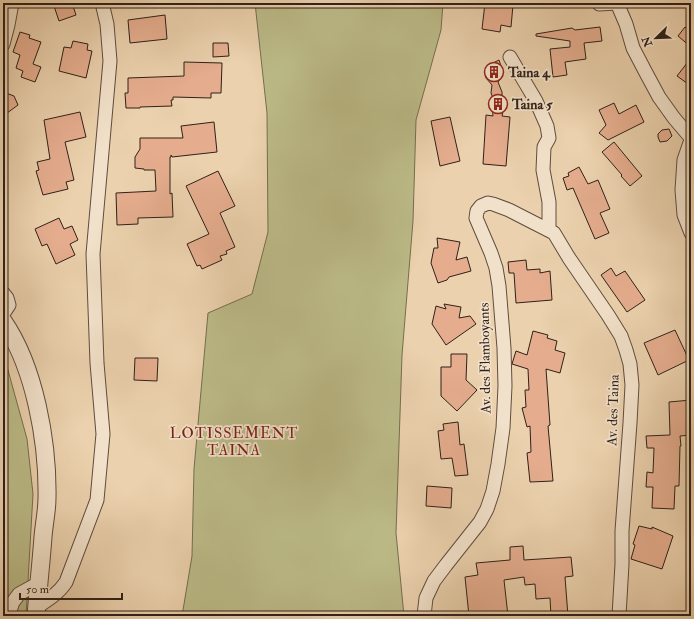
<svg xmlns="http://www.w3.org/2000/svg" width="694" height="619" font-family="'IM FELL Double Pica',serif">
	<rect width="100%" height="100%" fill="#ebd1ad"/>
	<filter id="stains"><feTurbulence type="fractalNoise" baseFrequency=".005" numOctaves="4"/><feColorMatrix values="0 0 0 0 .2 0 0 0 0 .09 0 0 0 0 .02 0 0 0 .5 -.17"/></filter>
	<radialGradient id="worn" r=".72"><stop offset=".6" stop-color="#630" stop-opacity="0"/><stop offset="1" stop-color="#630" stop-opacity=".3"/></radialGradient>
	<!-- green -->
	<g fill="#bbba87" stroke="#766e50">
		<polygon points="255,3 443,3 441,30 416,120 413,221 402,355 396,533 404,616 182,616 192,556 194,469 208,313 252,294 268,232 267,113"/>
		<polygon points="3,352 27,439 33,494 26,616 3,616"/>
	</g>
	<!-- building -->
	<g fill="#e5ad8e" stroke="#302119">
		<polygon points="53,3 72,3 76,15 59,21"/>
		<polygon points="485,3 504,3 504,4 513,5 511,27 501,25 500,32 482,29"/>
		<polygon points="165,15 167,39 130,43 128,20"/>
		<polygon points="600,27 602,41 584,43 586,59 565,62 567,75 553,77 550,49 570,47 570,41 536,36 536,34 572,28 575,30"/>
		<polygon points="685,27 691,33 691,47 678,36"/>
		<polygon points="20,32 30,35 29,38 41,42 33,64 41,67 35,82 21,77 23,71 16,68 20,55 13,52"/>
		<polygon points="73,41 88,44 87,50 92,51 86,78 59,71 64,47 71,48"/>
		<polygon points="213,43 228,43 229,56 213,57"/>
		<polygon points="691,58 691,86 677,76"/>
		<polygon points="499,60 503,72 502,77 498,82 502,92 502,99 505,103 502,116 510,117 506,166 483,164 486,115 493,116 492,104 493,98 491,93 492,85 486,78 485,71 487,66"/>
		<polygon points="184,62 222,63 221,93 211,93 211,98 173,97 173,100 171,100 172,106 140,107 140,108 126,108 125,93 128,93 128,78 184,76"/>
		<polygon points="3,92 14,96 18,105 3,116"/>
		<polygon points="614,103 619,114 636,105 644,122 608,140 599,133 606,125 599,110"/>
		<polygon points="80,112 86,137 65,142 74,180 66,182 68,189 43,195 36,171 39,170 37,162 50,159 44,120"/>
		<polygon points="450,117 460,161 440,166 431,121"/>
		<polygon points="214,122 217,152 172,157 171,155 171,157 170,157 170,194 172,193 173,217 138,218 138,224 117,225 116,193 156,191 155,170 144,170 144,169 135,168 135,157 140,149 140,138 183,138 181,126"/>
		<polygon points="669,129 672,136 667,141 660,142 658,137 658,134 662,130"/>
		<polygon points="614,142 642,176 630,186 621,176 622,175 602,152"/>
		<polygon points="579,167 588,184 598,180 610,209 600,213 609,233 595,239 573,188 567,190 563,178 569,176 568,173"/>
		<polygon points="218,171 235,206 220,213 235,247 226,251 227,254 220,256 222,260 202,269 200,265 197,266 187,244 209,234 186,186"/>
		<polygon points="59,218 64,229 72,226 78,240 70,244 75,255 56,264 47,244 42,246 35,229"/>
		<polygon points="437,238 460,242 456,260 467,257 471,271 449,277 447,280 438,283 431,263 434,248 438,248"/>
		<polygon points="526,260 527,270 540,269 540,273 550,271 552,300 516,303 514,273 509,273 508,262"/>
		<polygon points="611,268 616,276 625,271 645,300 627,312 601,275"/>
		<polygon points="444,304 461,307 459,318 470,316 476,324 446,345 432,324 436,306 446,309"/>
		<polygon points="675,330 689,360 658,375 644,343"/>
		<polygon points="533,331 548,335 547,338 557,341 555,350 565,353 560,373 546,369 550,425 548,426 553,481 530,482 527,453 531,452 530,426 527,427 522,408 526,407 525,390 529,390 528,369 512,364 516,351 527,355"/>
		<polygon points="451,354 467,354 466,380 477,390 457,411 441,396 441,367 451,367"/>
		<polygon points="135,358 158,358 157,381 134,380"/>
		<polygon points="691,400 691,435 680,436 681,446 680,446 679,486 675,486 674,509 652,508 653,487 646,487 647,472 653,473 654,448 647,448 646,436 670,435 669,402"/>
		<polygon points="458,422 460,445 464,444 468,475 455,476 452,458 441,459 438,431 444,430 443,424"/>
		<polygon points="427,486 452,488 451,508 426,506"/>
		<polygon points="639,526 652,529 652,527 673,536 662,569 631,559 635,545 633,544"/>
		<polygon points="523,546 524,560 571,557 573,576 565,577 568,616 551,616 550,598 536,599 535,584 525,585 524,577 504,580 508,616 469,616 465,577 478,575 476,563 510,560 510,547"/>
	</g>
	<g fill="none" stroke-linecap="round" stroke-linejoin="round">
		<defs>
			<g id="minor">
				<polyline points="617,3 626,24 633,48 645,71 659,97 674,118 691,138"/>
				<polyline points="599,4 617,3"/>
				<polyline points="3,44 8,25 12,3"/>
				<polyline points="510,57 536,101 547,126 549,138 544,147 543,170 549,202 549,230"/>
				<polyline points="691,140 684,160 682,190 684,215 691,233"/>
				<polyline points="3,293 7,298 9,305 3,314"/>
				<path d="M37 607C48 600 59 593 66 582L97 500 103 434 97 363 93 254 110 61 107 24 102 3"/>
				<polyline points="8,616 13,602 19,594 39,583"/>
				<polyline points="424,616 426,598 434,581 446,565 480,522 487,509 493,491 498,464 503,428 505,386 504,348 499,286 496,268 491,253 476,218 477,211 481,206 488,203 493,204 509,210 554,233 569,258 608,315 621,336 626,350 630,364 632,385 630,423 622,531 622,564 619,616"/>
			</g>
			<path id="tertiary" d="M3 321C35 367 48 443 47 498 47 511 44 524 43 537 41 564 38 590 36 616"/>
		</defs>
		<!-- minor casing -->
		<use href="#minor" stroke="#5f4d3e" stroke-width="15"/>
		<!-- tertiary casing -->
		<use href="#tertiary" stroke="#5f4d3e" stroke-width="19"/>
		<!-- minor -->
		<use href="#minor" stroke="#f2e1ca" stroke-width="13"/>
		<!-- tertiary -->
		<use href="#tertiary" stroke="#f2e1ca" stroke-width="17"/>
	</g>
	<!-- icons -->
	<defs>
		<symbol id="building-ring" viewBox="-11 -11 22 22"><circle r="9.5" fill="#f2e1ca" stroke="#8f2418" stroke-width="1.5"/><path d="M-4-6H4V6H1V3H-1V6H-4ZM-2.5-4.3h1.7v1.8h-1.7ZM.8-4.3h1.7v1.8H.8ZM-2.5-1h1.7V.8h-1.7ZM.8-1h1.7V.8H.8Z" fill="#8f2418"/></symbol>
	</defs>
	<g fill-rule="evenodd">
		<use href="#building-ring" x="483" y="61" width="22" height="22"/>
		<use href="#building-ring" x="487" y="93" width="22" height="22"/>
	</g>
	<g text-anchor="middle" dominant-baseline="central" stroke-width="3.5" stroke-linejoin="round" paint-order="stroke">
		<!-- poi labels -->
		<g font-size="14" font-weight="bold" fill="#302119" stroke="#f2e1ca" text-anchor="start">
			<text x="508" y="72">Taina 4</text>
			<text x="512" y="104">Taina 5</text>
		</g>
		<!-- street labels -->
		<g font-size="14" fill="#302119" stroke="#f2e1ca">
			<text transform="translate(485 358) rotate(-91)">Av. des Flamboyants</text>
			<text transform="translate(613 410) rotate(-88)">Av. des Taina</text>
		</g>
		<!-- neighbourhood labels -->
		<g font-size="15" letter-spacing="1" fill="#7a1f14" stroke="#f2e1ca">
			<text x="234" y="433">LOTISSEMENT<tspan x="234" dy="17">TAINA</tspan></text>
		</g>
	</g>
	<!-- margin -->
	<rect width="694" height="619" fill="none" stroke="#ebd1ad" stroke-width="16"/>
	<rect x="4" y="4" width="686" height="611" fill="none" stroke="#302119" stroke-width="2"/>
	<rect x="8" y="8" width="678" height="603" fill="none" stroke="#302119"/>
	<!-- north arrow -->
	<g transform="translate(656 38) rotate(247)" stroke="#f2e1ca" stroke-width="3" paint-order="stroke">
	<path d="M0-3L7 15L0 10L-7 15Z" fill="#302119"/>
	<text y="-6" font-size="11" font-weight="bold" text-anchor="middle" fill="#302119">N</text>
	</g>
	<!-- scale -->
	<path d="M20 593v6h102v-6" fill="none" stroke="#302119" stroke-width="2"/>
	<text x="26" y="593" font-size="12" fill="#302119" stroke="#f2e1ca" stroke-width="3" paint-order="stroke">50 m</text>
	<rect width="100%" height="100%" filter="url(#stains)"/>
	<rect width="100%" height="100%" fill="url(#worn)"/>
</svg>
